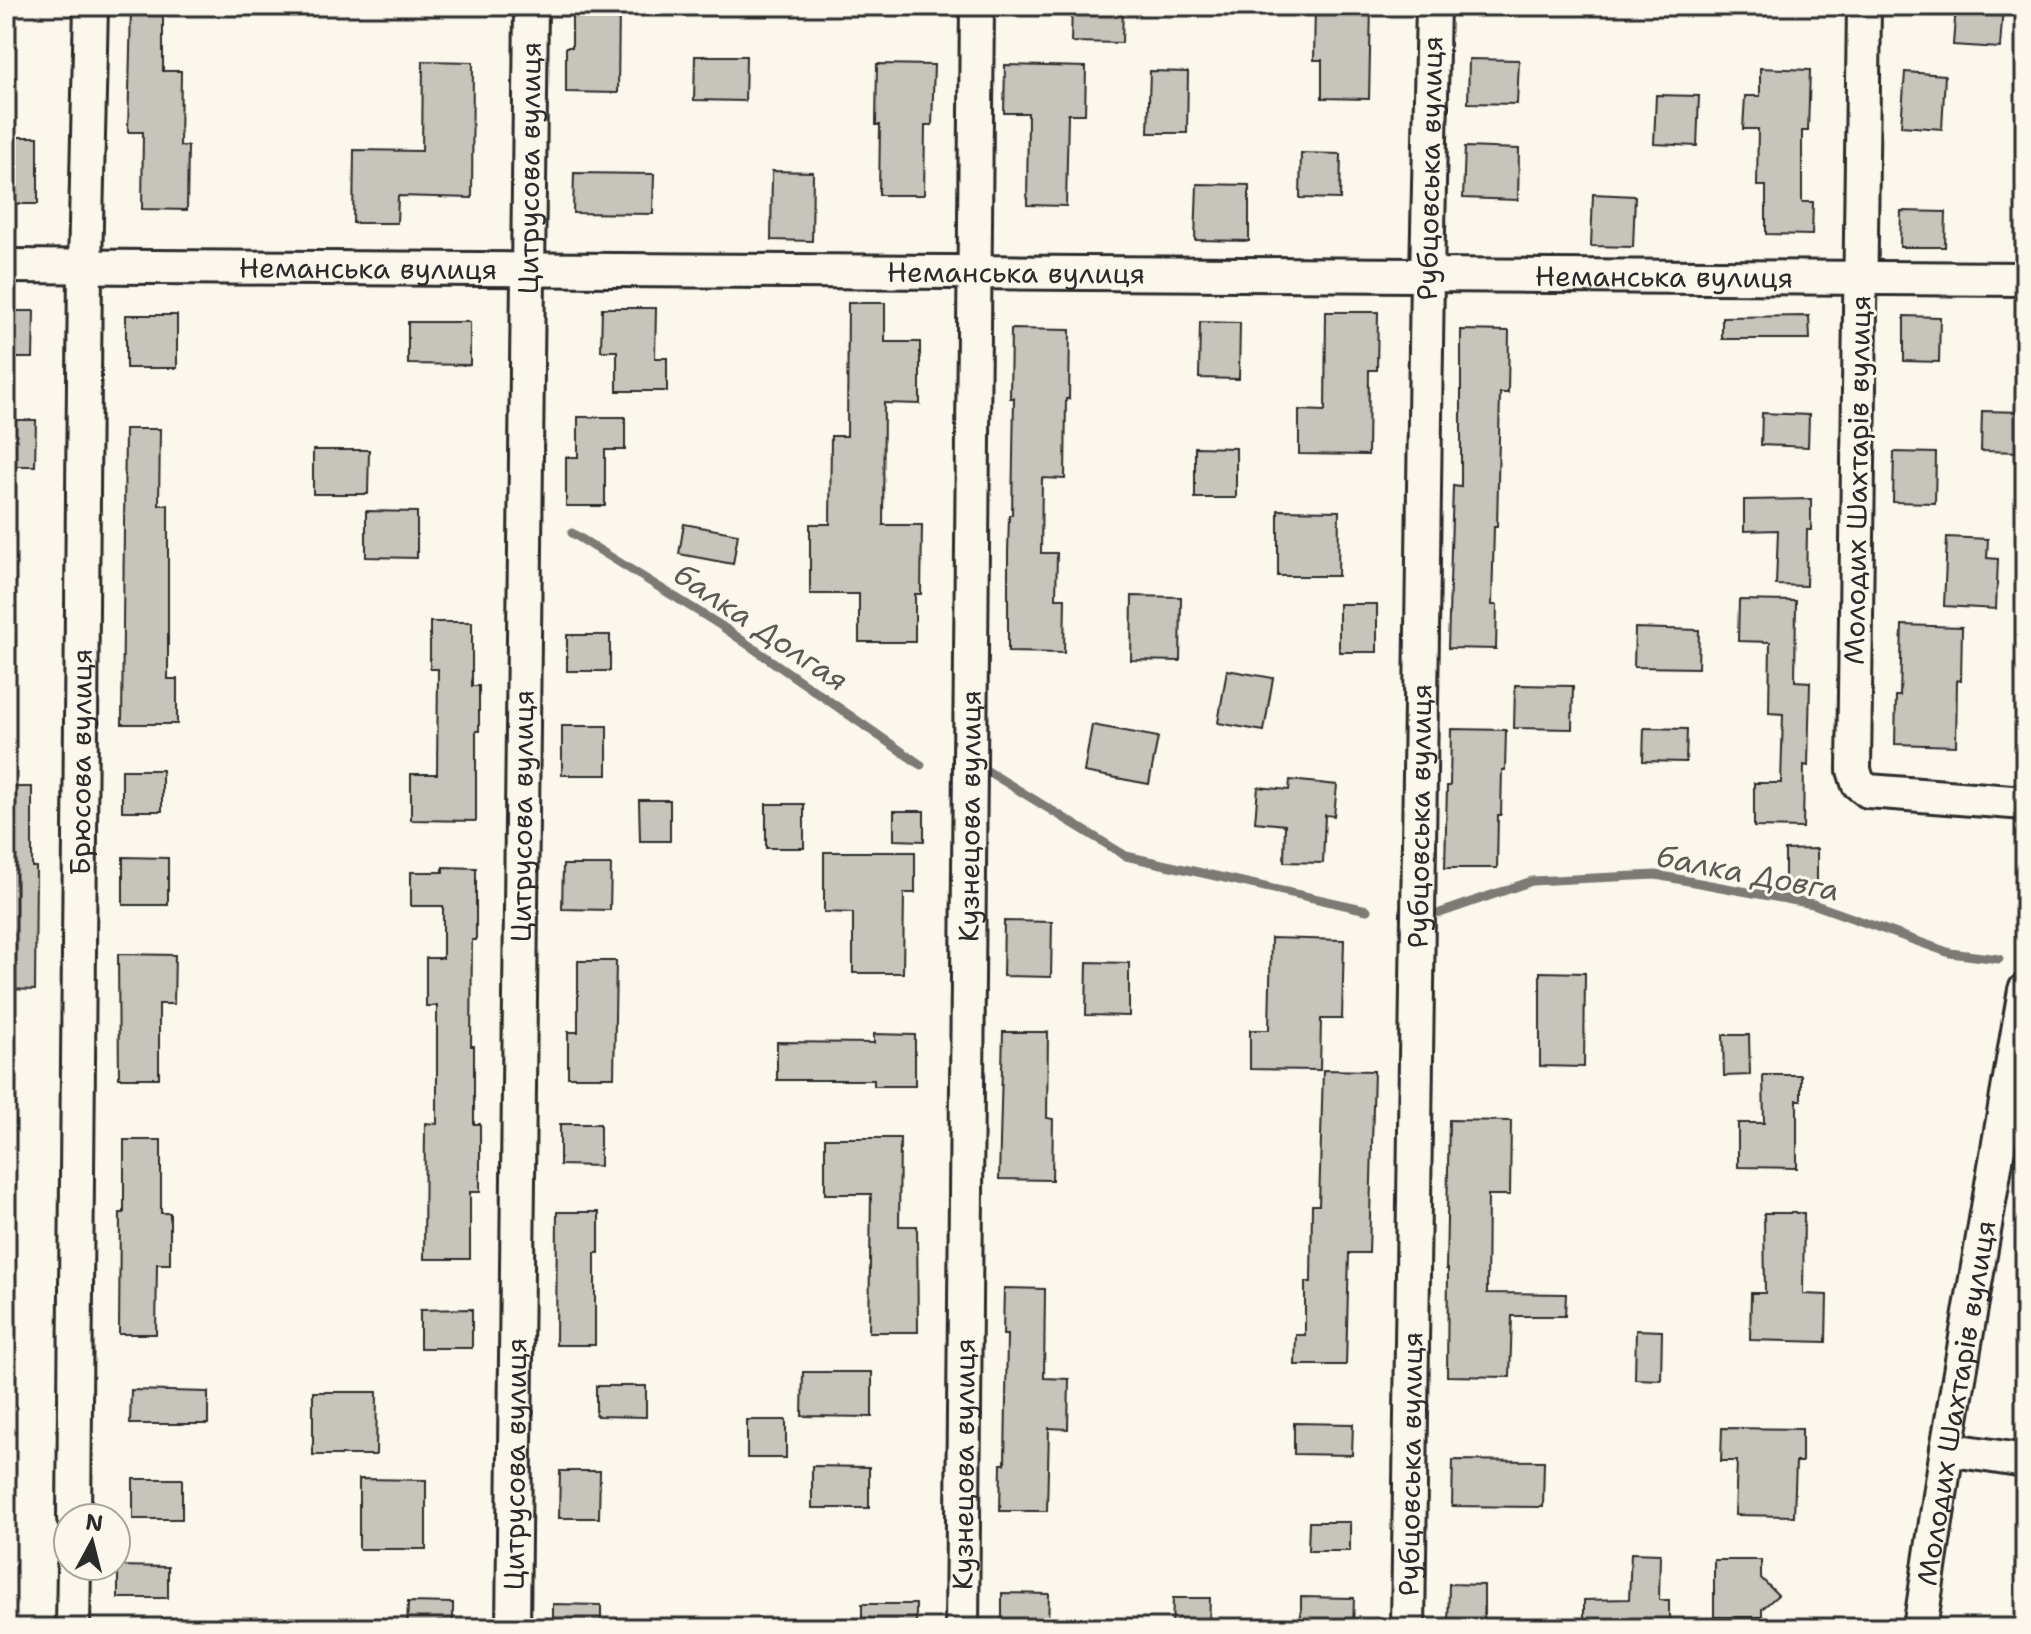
<svg xmlns="http://www.w3.org/2000/svg" width="2031" height="1634" font-family="'Shantell Sans',sans-serif">
	<rect width="100%" height="100%" fill="#fbf7ec"/>
	<filter id="ink" filterUnits="userSpaceOnUse"><feTurbulence type="fractalNoise" baseFrequency=".0125" numOctaves="2"/><feDisplacementMap in="SourceGraphic" scale="16" xChannelSelector="R" yChannelSelector="G"/><feConvolveMatrix kernelMatrix="1 2 1 2 8 2 1 2 1" color-interpolation-filters="sRGB"/></filter>
	<g filter="url(#ink)">
		<g fill="none" stroke-linecap="round" stroke-linejoin="round">
			<!-- stream -->
			<g stroke="#7b7a75" stroke-width="9">
				<polyline points="572,533 720,625 921,765"/>
				<polyline points="981,767 1126,856 1367,910"/>
				<polyline points="1440,913 1532,881 1656,875 1813,904 1950,953 1999,959"/>
			</g>
		</g>
		<!-- building -->
		<g fill="#c7c4bc" stroke="#2b2b2b" stroke-width="2">
			<polygon points="572,6 619,6 618,93 566,92 566,47 572,47"/>
			<polygon points="1072,6 1123,6 1122,43 1071,42"/>
			<polygon points="1315,6 1371,6 1369,99 1322,98 1322,60 1314,60"/>
			<polygon points="1956,6 2003,6 2000,48 1953,45"/>
			<polygon points="131,9 163,9 163,71 181,71 180,146 188,146 187,210 142,209 143,132 128,132"/>
			<polygon points="695,56 746,56 745,101 694,100"/>
			<polygon points="1469,59 1519,60 1517,104 1468,103"/>
			<polygon points="423,61 473,62 472,198 398,196 397,223 353,223 354,150 422,151"/>
			<polygon points="877,64 934,65 932,125 925,125 924,195 879,195 880,125 876,125"/>
			<polygon points="1005,65 1086,67 1085,114 1068,114 1066,206 1027,205 1028,113 1004,113"/>
			<polygon points="1760,68 1810,70 1808,131 1802,131 1802,202 1813,202 1812,235 1766,234 1766,186 1757,186 1758,129 1743,129 1745,96 1760,96"/>
			<polygon points="1150,71 1188,72 1187,133 1148,133"/>
			<polygon points="1905,72 1945,75 1942,129 1901,126"/>
			<polygon points="1656,95 1699,96 1697,146 1654,144"/>
			<rect x="6" y="137" width="32" height="67"/>
			<polygon points="1465,147 1519,149 1518,200 1463,198"/>
			<polygon points="1301,153 1341,154 1340,199 1300,198"/>
			<polygon points="772,171 813,172 812,241 771,240"/>
			<polygon points="574,173 654,174 653,214 573,213"/>
			<polygon points="1197,184 1249,185 1249,241 1195,240"/>
			<polygon points="1593,194 1635,196 1633,247 1591,246"/>
			<polygon points="1901,211 1946,212 1945,247 1900,247"/>
			<polygon points="848,303 885,303 885,342 920,342 920,404 884,403 883,525 922,525 921,594 915,594 915,642 859,642 859,594 810,594 810,524 830,524 831,436 847,436"/>
			<polygon points="602,308 656,308 655,358 667,358 667,391 617,391 617,351 601,351"/>
			<polygon points="6,311 34,311 33,358 6,358"/>
			<polygon points="1326,312 1378,312 1377,370 1369,370 1368,455 1299,454 1299,410 1325,411"/>
			<rect x="126" y="315" width="51" height="53"/>
			<polygon points="1809,316 1810,339 1722,339 1722,317"/>
			<polygon points="1904,316 1940,317 1939,362 1904,361"/>
			<polygon points="408,322 470,322 470,365 408,364"/>
			<polygon points="1200,322 1240,323 1239,379 1199,378"/>
			<polygon points="1011,329 1070,330 1069,399 1066,399 1065,479 1042,478 1041,553 1057,553 1056,598 1065,598 1064,653 1008,652 1008,553 1009,515 1012,515 1014,398 1010,398"/>
			<polygon points="1461,330 1509,331 1508,393 1500,393 1497,527 1494,527 1492,605 1497,605 1496,649 1448,648 1453,486 1461,487"/>
			<polygon points="1982,411 2025,412 2025,452 1981,451"/>
			<polygon points="1762,413 1809,415 1808,447 1761,445"/>
			<polygon points="578,417 625,417 625,450 605,450 605,506 566,506 566,457 578,457"/>
			<polygon points="6,420 36,420 35,466 6,466"/>
			<polygon points="125,429 160,429 159,505 168,505 168,679 177,679 177,724 122,724"/>
			<polygon points="1195,447 1236,448 1236,498 1195,498"/>
			<polygon points="313,450 369,450 368,494 313,494"/>
			<polygon points="1894,452 1936,453 1935,503 1893,502"/>
			<polygon points="1811,499 1811,530 1807,530 1806,586 1776,585 1778,530 1744,531 1744,500"/>
			<polygon points="1278,510 1339,511 1338,576 1278,576"/>
			<polygon points="366,511 417,512 417,558 366,557"/>
			<polygon points="684,524 738,534 733,564 679,554"/>
			<polygon points="1947,537 1988,539 1987,558 1998,559 1996,609 1944,606"/>
			<polygon points="1132,596 1181,597 1180,661 1131,660"/>
			<polygon points="1739,600 1796,601 1795,681 1810,682 1808,766 1804,765 1803,828 1754,827 1754,783 1781,783 1783,714 1769,713 1770,642 1738,641"/>
			<rect x="1339" y="604" width="38" height="48"/>
			<polygon points="430,622 472,622 472,686 479,686 479,731 476,731 476,821 411,820 411,774 437,774 438,669 430,669"/>
			<polygon points="1902,625 1962,627 1961,681 1957,680 1956,746 1895,744 1896,696 1900,696"/>
			<polygon points="1635,628 1699,630 1698,668 1634,667"/>
			<rect x="567" y="635" width="43" height="36"/>
			<polygon points="1227,670 1273,678 1264,731 1218,723"/>
			<polygon points="1515,685 1573,686 1572,729 1514,728"/>
			<polygon points="1092,725 1158,737 1149,784 1084,772"/>
			<rect x="562" y="726" width="45" height="49"/>
			<polygon points="1644,728 1687,729 1686,762 1643,761"/>
			<polygon points="1451,729 1506,730 1505,770 1502,770 1501,815 1498,815 1497,868 1445,868 1447,786 1450,786"/>
			<rect x="122" y="770" width="40" height="41"/>
			<polygon points="1290,780 1337,785 1334,816 1325,815 1323,863 1284,862 1285,825 1255,822 1258,787 1289,790"/>
			<polygon points="6,787 32,787 32,867 36,867 35,990 6,989"/>
			<polygon points="639,800 670,800 670,841 640,841"/>
			<rect x="766" y="804" width="38" height="44"/>
			<polygon points="894,811 924,811 924,841 894,840"/>
			<polygon points="1817,849 1817,886 1785,886 1785,850"/>
			<polygon points="824,852 915,852 915,893 904,893 903,973 853,973 853,913 824,912"/>
			<polygon points="123,857 168,858 168,905 123,905"/>
			<polygon points="563,865 611,865 610,910 562,909"/>
			<polygon points="443,867 476,868 476,940 472,940 471,1046 474,1046 474,1124 480,1124 480,1192 470,1192 470,1259 424,1259 425,1123 437,1124 437,1006 426,1006 426,958 443,958 443,906 411,906 411,872 443,872"/>
			<polygon points="1004,921 1052,922 1051,977 1003,976"/>
			<polygon points="1271,938 1344,940 1342,1019 1321,1019 1320,1070 1250,1069 1250,1030 1269,1030"/>
			<polygon points="118,954 175,955 174,1004 159,1004 159,1078 119,1078"/>
			<polygon points="578,961 616,961 614,1077 568,1077 568,1032 578,1032"/>
			<polygon points="1087,962 1129,963 1129,1016 1086,1015"/>
			<polygon points="1540,972 1585,973 1584,1067 1540,1066"/>
			<polygon points="1003,1032 1048,1032 1047,1118 1053,1119 1052,1180 999,1179"/>
			<polygon points="874,1034 915,1035 915,1086 874,1086 874,1080 777,1080 777,1042 874,1043"/>
			<polygon points="1723,1035 1749,1035 1750,1075 1724,1076"/>
			<polygon points="1323,1070 1374,1071 1369,1253 1349,1253 1346,1365 1295,1365 1296,1335 1305,1335 1305,1282 1311,1282 1312,1205 1319,1205"/>
			<polygon points="1763,1075 1801,1075 1801,1100 1797,1100 1797,1168 1738,1167 1738,1123 1764,1123"/>
			<polygon points="1449,1120 1511,1121 1510,1195 1488,1195 1487,1293 1566,1294 1565,1316 1512,1316 1510,1377 1447,1376 1448,1269 1446,1269"/>
			<polygon points="560,1124 600,1124 600,1166 560,1165"/>
			<polygon points="825,1138 900,1138 899,1226 917,1226 918,1332 869,1332 871,1194 825,1194"/>
			<polygon points="124,1140 161,1140 161,1213 170,1213 170,1264 157,1264 156,1334 119,1334 120,1213 124,1213"/>
			<polygon points="557,1212 599,1212 599,1253 595,1253 595,1345 556,1345"/>
			<polygon points="1764,1213 1804,1213 1803,1294 1827,1295 1826,1342 1750,1340 1751,1293 1765,1293"/>
			<polygon points="1004,1288 1045,1289 1044,1378 1069,1379 1068,1429 1049,1428 1047,1511 1000,1511 1001,1464 1005,1464 1007,1335 1003,1335"/>
			<polygon points="472,1309 472,1348 420,1348 420,1310"/>
			<polygon points="1636,1330 1662,1331 1661,1380 1635,1379"/>
			<polygon points="803,1372 872,1372 872,1417 802,1416"/>
			<polygon points="596,1386 646,1386 646,1417 596,1416"/>
			<polygon points="131,1390 208,1392 208,1424 130,1424"/>
			<polygon points="313,1392 377,1392 376,1455 313,1455"/>
			<rect x="747" y="1420" width="39" height="38"/>
			<polygon points="1294,1423 1353,1424 1352,1455 1294,1454"/>
			<polygon points="1722,1428 1802,1429 1802,1462 1796,1462 1794,1516 1735,1515 1737,1461 1721,1461"/>
			<polygon points="1453,1460 1544,1461 1543,1507 1452,1506"/>
			<polygon points="812,1466 869,1467 869,1508 812,1508"/>
			<polygon points="560,1471 600,1471 599,1518 559,1518"/>
			<rect x="133" y="1479" width="49" height="40"/>
			<polygon points="359,1479 426,1480 426,1549 359,1549"/>
			<polygon points="1309,1522 1350,1522 1350,1551 1308,1551"/>
			<polygon points="1631,1553 1660,1554 1659,1600 1669,1600 1669,1628 1584,1628 1584,1600 1629,1599"/>
			<polygon points="1714,1560 1761,1560 1761,1578 1778,1595 1762,1609 1762,1617 1714,1617"/>
			<polygon points="118,1566 168,1567 168,1598 118,1598"/>
			<polygon points="1449,1584 1484,1585 1484,1628 1448,1628"/>
			<polygon points="1002,1593 1049,1594 1048,1628 1002,1628"/>
			<polygon points="1301,1597 1354,1598 1353,1628 1301,1628"/>
			<polygon points="1173,1598 1210,1598 1209,1628 1172,1628"/>
			<polygon points="408,1602 453,1603 453,1628 407,1628"/>
			<polygon points="553,1604 601,1605 601,1628 553,1628"/>
			<rect x="862" y="1604" width="54" height="24"/>
		</g>
		<g fill="none" stroke-linecap="round" stroke-linejoin="round">
			<defs>
				<g id="minor">
					<polyline points="1864,6 1854,770 1858,783 1868,791 2025,803"/>
					<path id="s1" d="M6 266 2025 279"/>
					<polyline points="1947,1449 2025,1461"/>
					<path id="s2" d="M74 1518 85 267 91 6"/>
					<polyline points="73,1628 74,1566"/>
					<path id="s3" d="M513 1628 531 6"/>
					<path id="s4" d="M962 1628 977 6"/>
					<path id="s5" d="M1408 1628 1427 275 1433 6"/>
					<path id="s6" d="M1920 1628 1947 1449 2025 990"/>
				</g>
			</defs>
			<!-- minor casing -->
			<use href="#minor" stroke="#2b2b2b" stroke-width="38"/>
			<!-- minor -->
			<use href="#minor" stroke="#fbf7ec" stroke-width="32"/>
		</g>
	</g>
	<g text-anchor="middle" dominant-baseline="central" stroke-width="6" stroke-linejoin="round" paint-order="stroke">
		<!-- street labels -->
		<g font-size="28" fill="#2b2b2b" stroke="#fbf7ec">
			<text stroke="none"><textPath href="#s3" startOffset="1460">Цитрусова вулиця</textPath></text>
			<text stroke="none"><textPath href="#s5" startOffset="1460">Рубцовська вулиця</textPath></text>
			<text stroke="none"><textPath href="#s1" startOffset="362">Неманська вулиця</textPath></text>
			<text stroke="none"><textPath href="#s1" startOffset="1010">Неманська вулиця</textPath></text>
			<text stroke="none"><textPath href="#s1" startOffset="1658">Неманська вулиця</textPath></text>
			<text transform="translate(1857 480) rotate(-89)">Молодих Шахтарів вулиця</text>
			<text stroke="none"><textPath href="#s2" startOffset="756">Брюсова вулиця</textPath></text>
			<text stroke="none"><textPath href="#s3" startOffset="812">Цитрусова вулиця</textPath></text>
			<text stroke="none"><textPath href="#s4" startOffset="812">Кузнецова вулиця</textPath></text>
			<text stroke="none"><textPath href="#s5" startOffset="812">Рубцовська вулиця</textPath></text>
			<text stroke="none"><textPath href="#s6" startOffset="228">Молодих Шахтарів вулиця</textPath></text>
			<text stroke="none"><textPath href="#s3" startOffset="164">Цитрусова вулиця</textPath></text>
			<text stroke="none"><textPath href="#s4" startOffset="164">Кузнецова вулиця</textPath></text>
			<text stroke="none"><textPath href="#s5" startOffset="164">Рубцовська вулиця</textPath></text>
		</g>
		<!-- water labels -->
		<g font-size="30" font-style="italic" fill="#5a5956" stroke="#fbf7ec">
			<text transform="translate(761 627) rotate(34)">балка Долгая</text>
			<text transform="translate(1748 873) rotate(11)">балка Довга</text>
		</g>
	</g>
	<!-- margin -->
	<rect width="2031" height="1634" fill="none" stroke="#fbf7ec" stroke-width="32"/>
	<rect x="16" y="16" width="1999" height="1602" fill="none" stroke="#2b2b2b" stroke-width="3" filter="url(#ink)"/>
	<!-- north arrow -->
	<g transform="translate(92 1542) rotate(7)"><circle r="38" fill="#fbf7ec" stroke="#a8a59f" stroke-width="2"/>
	<path d="M0-6L14 30L0 20L-14 30Z" fill="#2b2b2b"/>
	<text y="-12" font-size="22" font-weight="bold" text-anchor="middle" fill="#2b2b2b">N</text>
	</g>
</svg>
